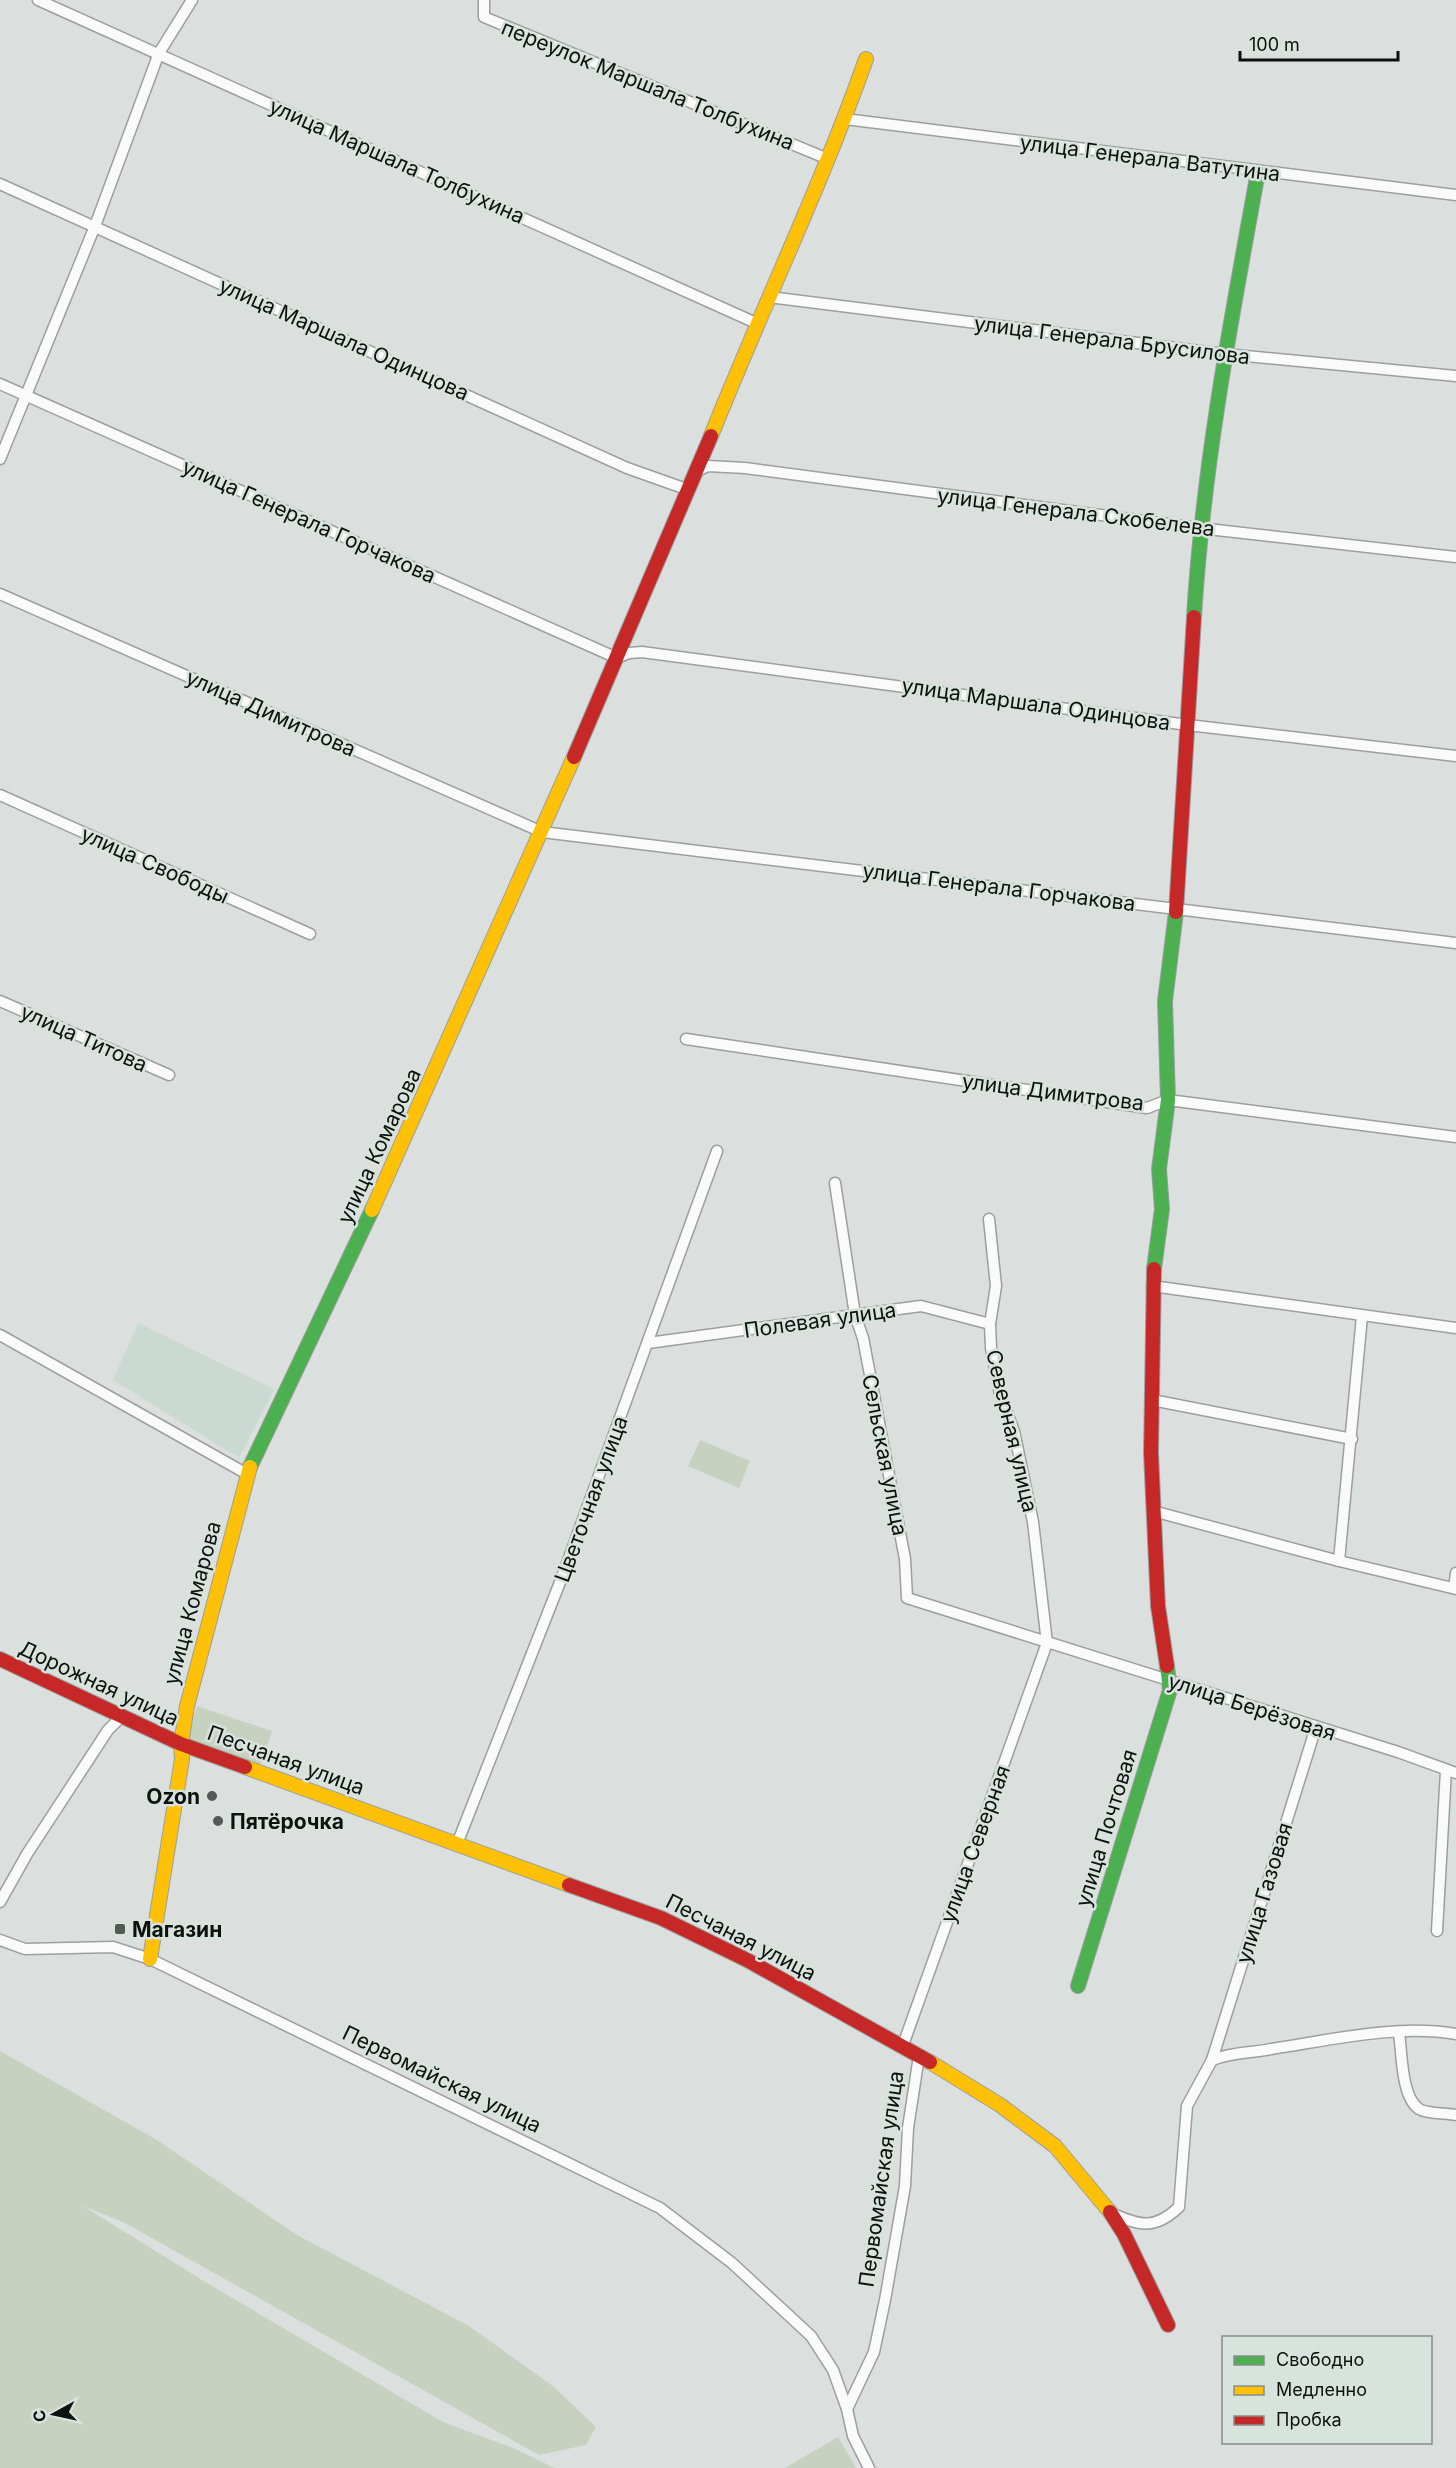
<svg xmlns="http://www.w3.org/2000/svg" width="1456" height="2468" font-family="Inter,sans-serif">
	<rect width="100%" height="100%" fill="#dbe0de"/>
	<!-- built -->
	<polygon fill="#cbd9d3" points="138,1323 274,1389 239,1458 113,1380"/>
	<!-- green -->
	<g fill="#c6d2bf">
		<polygon points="700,1440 750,1461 739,1488 688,1466"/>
		<polygon points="197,1706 272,1731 261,1764 186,1739"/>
		<polygon points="0,2051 157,2140 297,2235 469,2326 554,2387 596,2427 586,2445 539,2455 123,2222 83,2206 207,2283 443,2422 513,2448 555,2468 0,2468"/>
		<polygon points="838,2437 856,2468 785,2468"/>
	</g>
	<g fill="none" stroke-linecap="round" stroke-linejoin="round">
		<defs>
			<g id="street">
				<polyline points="38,0 756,323"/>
				<polyline points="484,0 484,17 828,159"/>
				<polyline points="845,119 1456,195"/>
				<polyline points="0,184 627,468 689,490"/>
				<polyline points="769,297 1225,354 1456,376"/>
				<polyline points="0,384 617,658 629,653 642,652 1188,725 1456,756"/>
				<polyline points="0,459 95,226 159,53 192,0"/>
				<polyline points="697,471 708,466 745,468 1199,528 1456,557"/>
				<polyline points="0,594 542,832 1456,943"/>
				<polyline points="0,795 310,934"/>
				<polyline points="0,1001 169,1075"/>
				<polyline points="686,1039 1147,1108 1168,1100 1456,1137"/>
				<polyline points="835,1183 855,1315 863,1338 905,1559 907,1598 1398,1752 1456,1773"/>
				<polyline points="1152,1286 1456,1328"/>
				<polyline points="0,1335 247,1474"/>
				<polyline points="648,1343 921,1306 990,1324"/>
				<polyline points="1152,1400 1352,1439"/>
				<polyline points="1153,1511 1339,1561 1456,1589"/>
				<polyline points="1339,1561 1362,1316"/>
				<polyline points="1454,1588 1456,1573"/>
				<polyline points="457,1844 562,1577 717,1151"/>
				<polyline points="0,1902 27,1854 108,1730 121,1717"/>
				<polyline points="1437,1931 1446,1770"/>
				<polyline points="0,1940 25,1949 113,1947 150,1959 660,2208 732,2263 811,2336 833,2370 847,2409 853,2436 869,2468"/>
				<path d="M1399 2033C1402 2052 1401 2097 1419 2109 1427 2114 1446 2113 1456 2115"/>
				<polyline points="903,2045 1047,1643 1033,1522 1014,1431 1000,1394 991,1348 990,1324 996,1286 989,1219"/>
				<path d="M1212 2060C1232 2052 1251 2053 1271 2049 1331 2040 1396 2024 1456 2034"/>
				<path d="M1111 2213C1140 2226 1155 2230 1179 2207L1187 2106 1212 2060 1316 1727"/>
				<polyline points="847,2409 874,2352 885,2300 905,2186 908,2128 919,2056"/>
			</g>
			<g id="fast">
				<path d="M1194 617C1203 467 1231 320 1258 172"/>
				<polyline points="1154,1269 1162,1209 1159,1169 1168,1100 1165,1001 1176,912"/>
				<polyline points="250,1467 372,1210"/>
				<polyline points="1078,1986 1170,1690 1167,1666"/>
			</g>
			<g id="slow">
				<path d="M711 436C761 310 821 187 866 59"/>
				<polyline points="372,1210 574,757"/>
				<polyline points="245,1767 569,1885"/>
				<polyline points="150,1959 182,1759 181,1744 187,1706 250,1467"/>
				<polyline points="930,2062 1000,2105 1055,2146 1110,2212"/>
			</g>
			<g id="jam">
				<polyline points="574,757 711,436"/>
				<polyline points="1176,912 1194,617"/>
				<polyline points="1154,1269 1151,1453 1158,1606 1167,1666"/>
				<polyline points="0,1659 181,1744 245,1767"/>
				<polyline points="569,1885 661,1918 747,1960 930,2062"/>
				<polyline points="1110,2212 1124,2234 1168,2325"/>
			</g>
		</defs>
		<!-- street casing -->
		<use href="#street" stroke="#9b9f9d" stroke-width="13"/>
		<!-- fast casing -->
		<use href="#fast" stroke="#9b9f9d" stroke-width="16"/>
		<!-- slow casing -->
		<use href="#slow" stroke="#9b9f9d" stroke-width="16"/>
		<!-- jam casing -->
		<use href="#jam" stroke="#9b9f9d" stroke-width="16"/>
		<!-- street -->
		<use href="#street" stroke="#fafafa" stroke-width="10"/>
		<!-- fast -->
		<use href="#fast" stroke="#4caf50" stroke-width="14"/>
		<!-- slow -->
		<use href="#slow" stroke="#ffc107" stroke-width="14"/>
		<!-- jam -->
		<use href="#jam" stroke="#c62828" stroke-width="14"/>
	</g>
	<!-- markers -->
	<g fill="#555957" stroke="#d8e3de" stroke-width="2">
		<circle cx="212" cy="1796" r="6"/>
		<circle cx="218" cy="1821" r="6"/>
		<rect x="114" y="1923" width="12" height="12" rx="3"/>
	</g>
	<g text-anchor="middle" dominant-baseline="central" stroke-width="5" stroke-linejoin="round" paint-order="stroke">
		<!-- street labels -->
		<g font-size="21" fill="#0d110f" stroke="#d8e3de">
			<text transform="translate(648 85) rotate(22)">переулок Маршала Толбухина</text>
			<text transform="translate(1150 158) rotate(7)">улица Генерала Ватутина</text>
			<text transform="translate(397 161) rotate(24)">улица Маршала Толбухина</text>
			<text transform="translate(344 339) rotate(24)">улица Маршала Одинцова</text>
			<text transform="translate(1112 340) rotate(7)">улица Генерала Брусилова</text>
			<text transform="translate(1076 512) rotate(7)">улица Генерала Скобелева</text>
			<text transform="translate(309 521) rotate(24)">улица Генерала Горчакова</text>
			<text transform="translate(1036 704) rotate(8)">улица Маршала Одинцова</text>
			<text transform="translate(271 713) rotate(24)">улица Димитрова</text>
			<text transform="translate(155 865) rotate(24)">улица Свободы</text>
			<text transform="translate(999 887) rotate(7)">улица Генерала Горчакова</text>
			<text transform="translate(84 1038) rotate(24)">улица Титова</text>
			<text transform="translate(1053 1092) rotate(7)">улица Димитрова</text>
			<text transform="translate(379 1146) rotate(-65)">улица Комарова</text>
			<text transform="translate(820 1320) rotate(-8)">Полевая улица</text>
			<text transform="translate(1012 1431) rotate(77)">Северная улица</text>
			<text transform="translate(885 1455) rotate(79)">Сельская улица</text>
			<text transform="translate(591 1499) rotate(-70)">Цветочная улица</text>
			<text transform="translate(192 1603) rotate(-75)">улица Комарова</text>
			<text transform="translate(99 1683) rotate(25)">Дорожная улица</text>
			<text transform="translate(1252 1707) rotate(18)">улица Берёзовая</text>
			<text transform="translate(286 1760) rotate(20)">Песчаная улица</text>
			<text transform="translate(1106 1828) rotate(-73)">улица Почтовая</text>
			<text transform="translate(975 1844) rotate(-70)">улица Северная</text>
			<text transform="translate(1264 1893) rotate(-73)">улица Газовая</text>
			<text transform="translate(741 1937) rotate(27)">Песчаная улица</text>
			<text transform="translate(442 2079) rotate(26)">Первомайская улица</text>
			<text transform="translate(881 2179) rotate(-82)">Первомайская улица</text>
		</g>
		<!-- poi labels -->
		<g font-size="21" font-weight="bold" fill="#0d110f" stroke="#d8e3de" text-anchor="start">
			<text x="200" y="1796" text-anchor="end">Ozon</text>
			<text x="230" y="1821">Пятёрочка</text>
			<text x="132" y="1929">Магазин</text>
		</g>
	</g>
	<!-- legend -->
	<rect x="1222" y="2336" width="210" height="108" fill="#d8e3de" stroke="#878f8b" stroke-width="1.5"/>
	<rect x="1234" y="2356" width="30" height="9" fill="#4caf50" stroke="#878f8b" stroke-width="1.5"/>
	<text x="1276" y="2366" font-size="18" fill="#0d110f">Свободно</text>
	<rect x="1234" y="2386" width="30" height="9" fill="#ffc107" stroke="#878f8b" stroke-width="1.5"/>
	<text x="1276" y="2396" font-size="18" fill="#0d110f">Медленно</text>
	<rect x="1234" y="2416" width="30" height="9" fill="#c62828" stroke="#878f8b" stroke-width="1.5"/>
	<text x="1276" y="2426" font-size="18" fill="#0d110f">Пробка</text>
	<!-- north arrow -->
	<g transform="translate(54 2414) rotate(262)" stroke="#d8e3de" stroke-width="4.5" paint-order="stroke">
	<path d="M0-4.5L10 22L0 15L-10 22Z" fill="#0d110f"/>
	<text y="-9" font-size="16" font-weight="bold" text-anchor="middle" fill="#0d110f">С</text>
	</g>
	<!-- scale -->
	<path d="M1240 51v9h158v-9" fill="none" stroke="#0d110f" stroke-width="3"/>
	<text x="1249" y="51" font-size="18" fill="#0d110f" stroke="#d8e3de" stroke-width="4.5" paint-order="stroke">100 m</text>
</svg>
